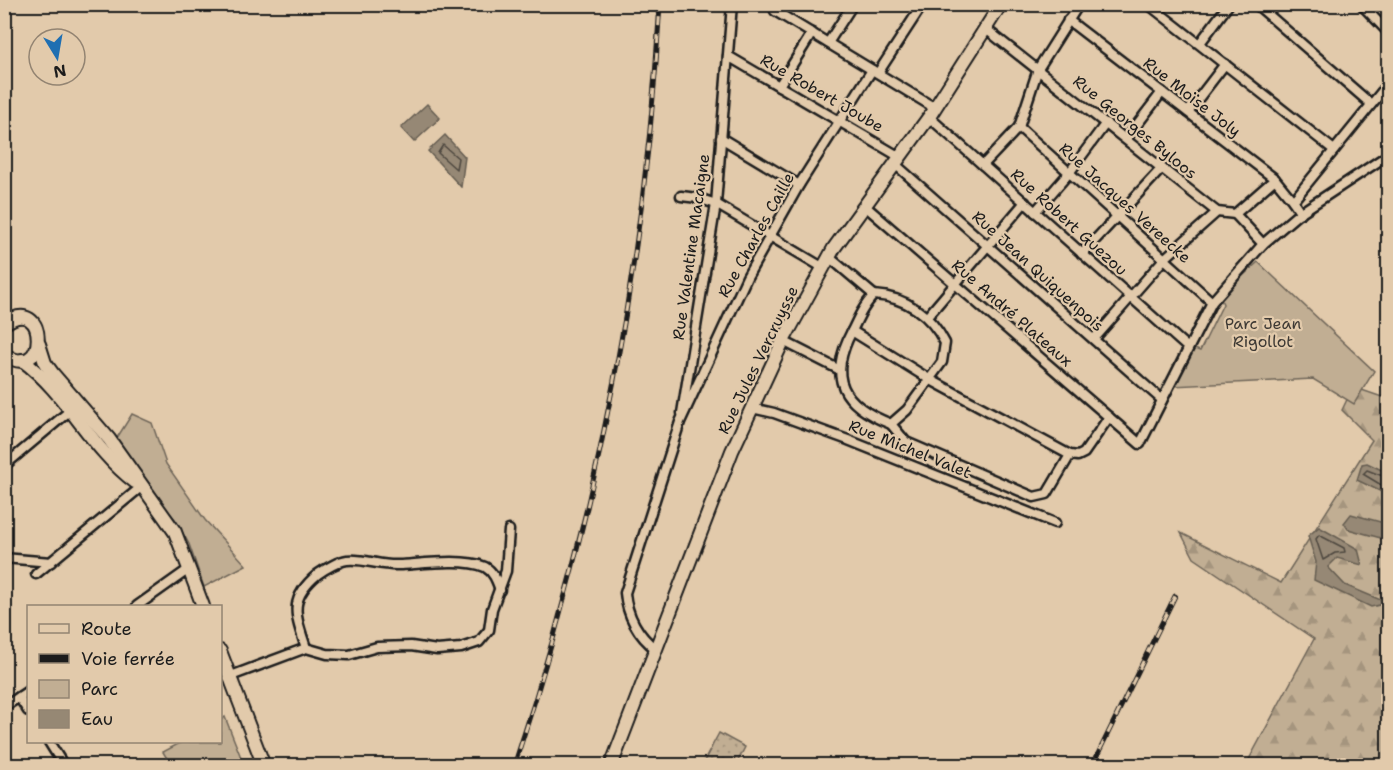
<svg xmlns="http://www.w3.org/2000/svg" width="1393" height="770" font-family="'Shantell Sans',sans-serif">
	<defs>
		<pattern id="grass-dots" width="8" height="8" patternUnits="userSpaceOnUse" patternTransform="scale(1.5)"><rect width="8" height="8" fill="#c1ae93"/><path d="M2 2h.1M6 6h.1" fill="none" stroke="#a5957e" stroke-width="1.8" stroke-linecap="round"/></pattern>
		<pattern id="forest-firs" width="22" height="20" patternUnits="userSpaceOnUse" patternTransform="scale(1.5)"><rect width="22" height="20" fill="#c1ae93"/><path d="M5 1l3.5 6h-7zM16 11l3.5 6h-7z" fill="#a5957e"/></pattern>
	</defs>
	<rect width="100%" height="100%" fill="#e2caab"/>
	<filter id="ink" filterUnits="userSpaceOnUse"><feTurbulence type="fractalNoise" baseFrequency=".0167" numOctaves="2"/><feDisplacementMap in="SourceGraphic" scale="12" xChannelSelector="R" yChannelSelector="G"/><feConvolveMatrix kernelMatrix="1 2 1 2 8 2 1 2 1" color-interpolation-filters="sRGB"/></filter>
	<g filter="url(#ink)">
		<!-- grass -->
		<polygon fill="url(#grass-dots)" stroke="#6e6558" stroke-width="1.5" points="719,733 745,747 736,765 702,765"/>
		<!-- forest -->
		<polygon fill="url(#forest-firs)" stroke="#6e6558" stroke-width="1.5" points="1353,387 1388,399 1388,765 1246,765 1314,639 1194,558 1181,533 1281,583 1372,440 1342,410"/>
		<!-- park -->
		<g fill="#c1ae93" stroke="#6e6558" stroke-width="1.5">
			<polygon points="1258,262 1374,371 1354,404 1313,379 1173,386 1192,348 1200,351 1223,304 1220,297"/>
			<polygon points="132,414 152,423 166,464 205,520 246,565 204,587 189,544 175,519 140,479 115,441"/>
			<polygon points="225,717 244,765 171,765 163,752 182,742 220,742 221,720"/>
		</g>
		<!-- water -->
		<g fill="#968874" stroke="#655d51" stroke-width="1.5">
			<polygon points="427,104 440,118 414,142 401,128"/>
			<polygon points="445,135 465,157 461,187 428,151"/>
			<polygon points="1367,463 1388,473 1388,495 1357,480 1362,464"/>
			<polygon points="1351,514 1388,524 1388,540 1348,529 1344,523"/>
			<polygon points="1319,527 1358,549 1362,565 1337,558 1328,567 1345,585 1388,603 1371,607 1314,580 1316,562 1308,536"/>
		</g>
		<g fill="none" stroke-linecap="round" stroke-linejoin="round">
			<!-- shore -->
			<g stroke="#4d473f" stroke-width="1.5">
				<polygon points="443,145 458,158 456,169 438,153"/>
				<polyline points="1388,478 1367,470 1363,474 1388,489"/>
				<polygon points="1319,535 1344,548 1345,552 1335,553 1323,560 1316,539"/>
			</g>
			<defs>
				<g id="street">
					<polyline points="780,4 775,11 935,108"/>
					<polyline points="1148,4 1334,150"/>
					<polyline points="1256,4 1371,104"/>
					<polyline points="1361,4 1388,32"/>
					<polyline points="1068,20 1275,179 1293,201"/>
					<polyline points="986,29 1217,212 1235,214 1263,244"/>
					<polyline points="828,43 853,4"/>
					<polyline points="1200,43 1229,4"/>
					<polyline points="728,56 900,157"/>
					<polyline points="878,73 923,4"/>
					<polyline points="779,86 812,33"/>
					<polyline points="1188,112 1225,64"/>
					<polyline points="929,117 1188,348"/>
					<polyline points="1019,127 1212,302"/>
					<polyline points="721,138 799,185"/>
					<polyline points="1126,139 1162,92"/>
					<polyline points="895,164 1162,400"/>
					<polyline points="983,165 1019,127 1038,69 1079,4"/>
					<polyline points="681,196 698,198 716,204 822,267"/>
					<polyline points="864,205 1140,444 1212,302 1263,244 1297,215 1388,155"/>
					<polyline points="1035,212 1069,173 1106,123"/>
					<polyline points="1301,213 1293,201 1388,84"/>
					<polyline points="1235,214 1275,179"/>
					<polyline points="1082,254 1162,168"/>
					<polyline points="829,257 874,295"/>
					<path d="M874 295C906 297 931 315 945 343L942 362 907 410 891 424C842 405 827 378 852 331 858 318 864 305 874 295Z"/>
					<polyline points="927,317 1025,202"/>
					<polyline points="852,331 929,379 1070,455 1078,456 1084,453 1109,417"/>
					<polyline points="1094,339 1164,259 1217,212"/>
					<polyline points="783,341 838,369"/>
					<polyline points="752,408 774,413 848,440 1055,523"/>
					<polyline points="682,413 716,204 732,4"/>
					<polyline points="891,424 906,442 1034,497 1047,494 1070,455"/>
					<polyline points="4,466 73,408"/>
					<polyline points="4,558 51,562"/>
					<polyline points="36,574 141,487"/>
					<polyline points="137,606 189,569"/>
					<path d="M306 648C295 614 288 599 318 574 325 569 339 561 347 560 363 558 381 566 398 565 421 564 464 558 485 567 494 572 497 582 500 590"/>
					<path d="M656 649C638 636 627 615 625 593L680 422 747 277 799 185 872 70"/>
					<polyline points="231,676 306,648 327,654 349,655 377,647 411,646 437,650 461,648 479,642 489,630 492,609 506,571 509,530"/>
					<polyline points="19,697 28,711"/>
					<polyline points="4,707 28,691"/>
					<polyline points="49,742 64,766"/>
				</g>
				<g id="secondary">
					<path d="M4 324C49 291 49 386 4 354"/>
					<polyline points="39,344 45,363 53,374 109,439 175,532 203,606"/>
					<path d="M22 360C68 394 89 447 135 482"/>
					<polyline points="220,651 264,766"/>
					<polyline points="611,766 732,451 783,341 834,248 929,117 1001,4"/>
				</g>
			</defs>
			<!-- street casing -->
			<use href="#street" stroke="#1c1c1c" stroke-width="13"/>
			<!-- secondary casing -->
			<use href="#secondary" stroke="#1c1c1c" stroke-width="16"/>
			<!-- street -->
			<use href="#street" stroke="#e2caab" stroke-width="8"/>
			<!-- secondary -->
			<use href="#secondary" stroke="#e2caab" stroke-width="12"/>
			<defs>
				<g id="rail">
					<path d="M514 766C596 519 645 263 660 4"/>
					<polyline points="1092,766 1175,596"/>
				</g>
			</defs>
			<!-- rail casing -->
			<use href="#rail" stroke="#1c1c1c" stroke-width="5"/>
			<!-- rail -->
			<use href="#rail" stroke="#e2caab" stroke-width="3" stroke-dasharray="9" stroke-linecap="butt"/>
		</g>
	</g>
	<g text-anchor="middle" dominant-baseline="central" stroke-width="4.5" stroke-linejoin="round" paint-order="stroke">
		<!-- street labels -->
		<g font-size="16" fill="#1c1c1c" stroke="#e2caab">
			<text transform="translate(822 93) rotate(30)">Rue Robert Joube</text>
			<text transform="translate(1192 97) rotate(38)">Rue Moïse Joly</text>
			<text transform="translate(1135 127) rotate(39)">Rue Georges Byloos</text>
			<text transform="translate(1125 203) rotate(42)">Rue Jacques Vereecke</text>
			<text transform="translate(1069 222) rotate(42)">Rue Robert Guezou</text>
			<text transform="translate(756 235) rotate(-61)">Rue Charles Caille</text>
			<text transform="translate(691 247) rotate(-82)">Rue Valentine Macaigne</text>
			<text transform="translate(1038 271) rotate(42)">Rue Jean Quiquenpois</text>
			<text transform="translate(1012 313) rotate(41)">Rue André Plateaux</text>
			<text transform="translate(758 360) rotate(-64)">Rue Jules Vercruysse</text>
			<text transform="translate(910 449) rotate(22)">Rue Michel Valet</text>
		</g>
		<!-- park labels -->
		<g font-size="16" fill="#3d3934" stroke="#e2caab">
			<text x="1263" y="323">Parc Jean<tspan x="1263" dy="18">Rigollot</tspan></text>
		</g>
	</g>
	<!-- margin -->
	<rect width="1393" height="770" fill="none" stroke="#e2caab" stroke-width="24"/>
	<rect x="12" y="12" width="1369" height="746" fill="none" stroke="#1c1c1c" stroke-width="2" filter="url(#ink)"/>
	<!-- legend -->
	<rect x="27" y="605" width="195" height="138" fill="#e2caab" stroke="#938472" stroke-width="1.5"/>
	<rect x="39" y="624" width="30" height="9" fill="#e2caab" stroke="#938472" stroke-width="1.5"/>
	<text x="81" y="635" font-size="18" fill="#1c1c1c">Route</text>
	<rect x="39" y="654" width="30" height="9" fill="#1c1c1c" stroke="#938472" stroke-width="1.5"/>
	<text x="81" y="665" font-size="18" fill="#1c1c1c">Voie ferrée</text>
	<rect x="39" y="680" width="30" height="18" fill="#c1ae93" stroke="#938472" stroke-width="1.5"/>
	<text x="81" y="695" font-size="18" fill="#1c1c1c">Parc</text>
	<rect x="39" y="710" width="30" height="18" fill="#968874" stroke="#938472" stroke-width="1.5"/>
	<text x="81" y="725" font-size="18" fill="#1c1c1c">Eau</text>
	<!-- north arrow -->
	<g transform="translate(57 57) rotate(169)"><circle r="28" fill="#e2caab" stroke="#938472" stroke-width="1.5"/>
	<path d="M0-4.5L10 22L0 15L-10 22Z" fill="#1f6fb2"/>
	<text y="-9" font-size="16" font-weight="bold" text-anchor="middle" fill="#1c1c1c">N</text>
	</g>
</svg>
